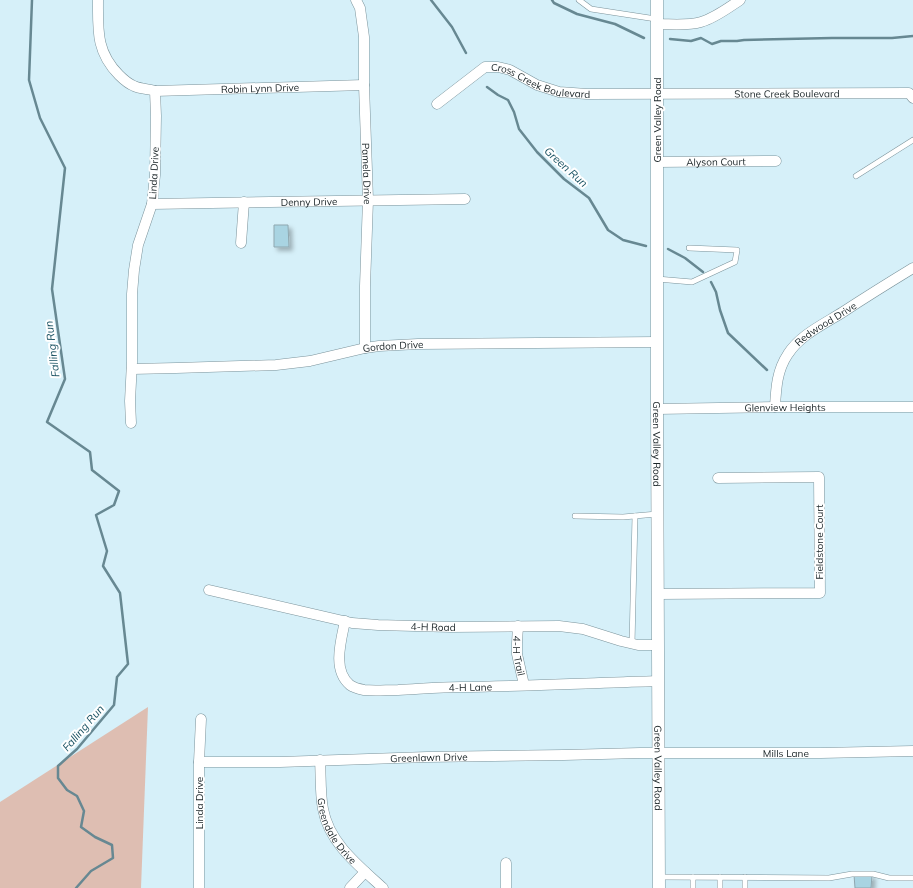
<svg xmlns="http://www.w3.org/2000/svg" width="913" height="888" font-family="Mulish,sans-serif">
	<defs>
		<filter id="shadow"><feDropShadow dx="3.5" dy="3.5" stdDeviation="2" flood-color="#0004"/></filter>
	</defs>
	<rect width="100%" height="100%" fill="#d6f0f9"/>
	<!-- green -->
	<polygon fill="#debeb2" points="148,707 141,888 0,888 0,802"/>
	<g fill="none" stroke-linecap="round" stroke-linejoin="round">
		<!-- stream -->
		<g stroke="#678892" stroke-width="2.5">
			<polyline points="32,0 29,80 40,118 65,168 52,289 65,379 47,422 90,452 92,470 119,491 114,505 96,515 107,551 103,566 120,593 128,664 117,677 114,705 77,749 58,766 58,778 67,790 77,796 84,811 81,827 95,837 112,845 113,858 91,871 76,888"/>
			<polyline points="431,0 452,27 466,53"/>
			<polyline points="552,0 554,3 577,14 615,24 644,38"/>
			<polyline points="670,39 691,41 701,38 712,44 721,41 737,41 744,40 832,38 892,38 913,36"/>
			<polyline points="487,87 498,95 508,100 514,112 519,129 537,152 564,179 589,198 608,230 623,240 646,246"/>
			<polyline points="668,249 685,258 703,272"/>
			<polyline points="711,282 716,292 720,310 728,333 767,370"/>
		</g>
	</g>
	<!-- building -->
	<g fill="#a9d4e2" stroke="#8fa7af" filter="url(#shadow)">
		<polygon points="274,225 288,225 289,247 274,247"/>
		<polygon points="854,875 872,875 871,888 855,888"/>
	</g>
	<g fill="none" stroke-linecap="round" stroke-linejoin="round">
		<defs>
			<g id="service">
				<polyline points="579,0 591,9 656,19"/>
				<polyline points="856,176 913,140"/>
				<polyline points="657,279 692,282 735,262 737,250 689,248"/>
				<polyline points="575,516 623,517 657,514"/>
				<polyline points="632,644 635,516"/>
				<polyline points="659,877 829,878 852,874 873,874 889,878 913,878"/>
				<polyline points="693,877 693,888"/>
				<polyline points="720,877 720,888"/>
				<polyline points="745,877 745,888"/>
			</g>
			<g id="minor">
				<path d="M98 0C98 30 96 52 119 75 123 79 129 84 134 86 140 89 149 89 155 91L156 116 155 175 152 204 138 245 134 270 132 294V362L130 401 131 423"/>
				<path id="s1" d="M356 0 360 8 364 37V85L368 200 365 286V348"/>
				<path d="M657 24C672 24 687 26 701 22 715 18 728 8 740 0"/>
				<path id="s2" d="M155 91 364 85"/>
				<path id="s3" d="M437 104 485 67H498L510 70 537 85 559 92 587 94 909 93 913 98"/>
				<path id="s4" d="M657 162 776 161"/>
				<path id="s5" d="M152 204 465 199"/>
				<polyline points="241,243 244,202"/>
				<path id="s6" d="M132 369 176 368 276 365 310 361 365 348 379 346 418 344 657 342"/>
				<path id="s7" d="M775 407C776 388 777 370 788 354 800 335 824 324 843 312 866 297 890 282 913 268"/>
				<path id="s8" d="M657 409 775 407H913"/>
				<path id="s9" d="M209 590 352 623 378 625 451 627 559 626 583 629 621 641 638 645H658"/>
				<polyline points="658,594 820,593 819,477 718,478"/>
				<path id="s10" d="M345 621C341 641 332 670 350 685 354 688 359 689 364 690 375 691 386 690 398 690 419 689 440 687 461 687 527 686 593 683 658 681"/>
				<path id="s11" d="M518 626 517 643V654L524 685"/>
				<path id="s12" d="M320 760C321 776 320 793 323 809 329 843 359 866 383 888"/>
				<path id="s13" d="M199 762H280L427 757 564 755 640 753H821L913 751"/>
				<polyline points="506,863 506,888"/>
				<polyline points="199,888 199,762 201,719"/>
				<polyline points="350,888 365,872"/>
			</g>
			<g id="tertiary">
				<path id="s14" d="M657 0V409L659 888"/>
			</g>
		</defs>
		<!-- service casing -->
		<use href="#service" stroke="#7b939b" stroke-width="6"/>
		<!-- minor casing -->
		<use href="#minor" stroke="#7b939b" stroke-width="11"/>
		<!-- tertiary casing -->
		<use href="#tertiary" stroke="#7b939b" stroke-width="13"/>
		<!-- service -->
		<use href="#service" stroke="#fff" stroke-width="5"/>
		<!-- minor -->
		<use href="#minor" stroke="#fff" stroke-width="10"/>
		<!-- tertiary -->
		<use href="#tertiary" stroke="#fff" stroke-width="12"/>
	</g>
	<g text-anchor="middle" dominant-baseline="central" stroke-width="4" stroke-linejoin="round" paint-order="stroke">
		<!-- street labels -->
		<g font-size="10" fill="#192326" stroke="#fff">
			<text stroke="none"><textPath href="#s3" startOffset="119">Cross Creek Boulevard</textPath></text>
			<text stroke="none"><textPath href="#s2" startOffset="105">Robin Lynn Drive</textPath></text>
			<text stroke="none"><textPath href="#s3" startOffset="368">Stone Creek Boulevard</textPath></text>
			<text transform="translate(657 120) rotate(-90)">Green Valley Road</text>
			<text stroke="none"><textPath href="#s4" startOffset="59">Alyson Court</textPath></text>
			<text transform="translate(154 173) rotate(-87)">Linda Drive</text>
			<text stroke="none"><textPath href="#s1" startOffset="175">Pamela Drive</textPath></text>
			<text stroke="none"><textPath href="#s5" startOffset="157">Denny Drive</textPath></text>
			<text stroke="none"><textPath href="#s7" startOffset="104">Redwood Drive</textPath></text>
			<text stroke="none"><textPath href="#s6" startOffset="263">Gordon Drive</textPath></text>
			<text stroke="none"><textPath href="#s8" startOffset="128">Glenview Heights</textPath></text>
			<text stroke="none"><textPath href="#s14" startOffset="444">Green Valley Road</textPath></text>
			<text transform="translate(819 542) rotate(-90)">Fieldstone Court</text>
			<text stroke="none"><textPath href="#s9" startOffset="228">4-H Road</textPath></text>
			<text stroke="none"><textPath href="#s11" startOffset="30">4-H Trail</textPath></text>
			<text stroke="none"><textPath href="#s10" startOffset="189">4-H Lane</textPath></text>
			<text stroke="none"><textPath href="#s13" startOffset="587">Mills Lane</textPath></text>
			<text stroke="none"><textPath href="#s13" startOffset="230">Greenlawn Drive</textPath></text>
			<text stroke="none"><textPath href="#s14" startOffset="768">Green Valley Road</textPath></text>
			<text transform="translate(199 803) rotate(-90)">Linda Drive</text>
			<text stroke="none"><textPath href="#s12" startOffset="75">Greendale Drive</textPath></text>
		</g>
		<!-- water labels -->
		<g font-size="11" font-style="italic" fill="#1a5363" stroke="#fff">
			<text transform="translate(566 167) rotate(42)">Green Run</text>
			<text transform="translate(52 349) rotate(-97)">Falling Run</text>
			<text transform="translate(83 728) rotate(-49)">Falling Run</text>
		</g>
	</g>
</svg>
